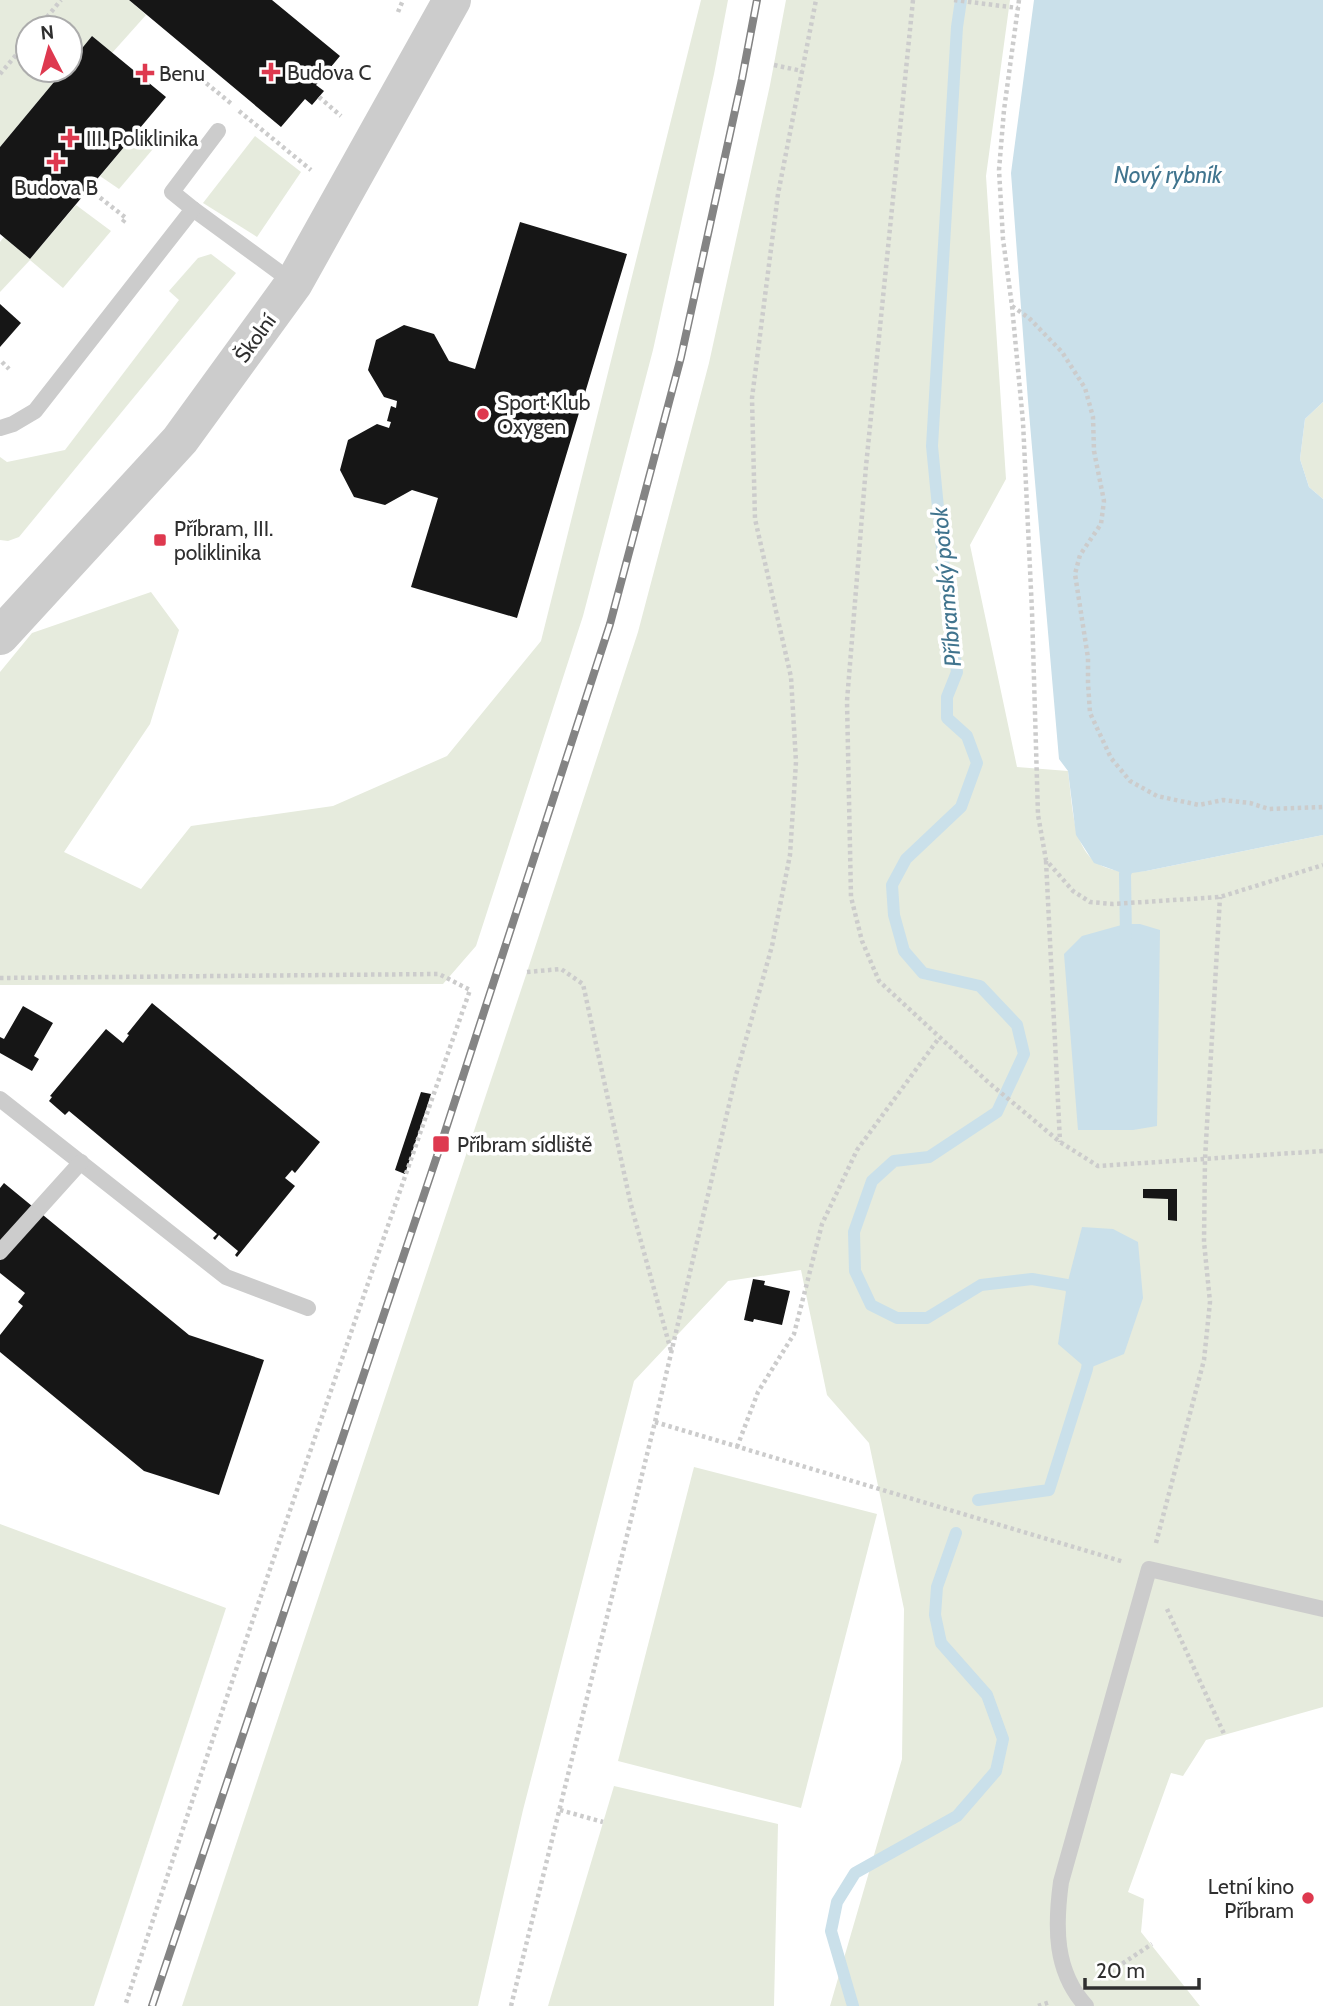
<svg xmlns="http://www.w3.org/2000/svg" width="1323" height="2006" font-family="Cabin,sans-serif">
	<rect width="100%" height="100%" fill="#fff"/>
	<!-- green -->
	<g fill="#e6ebdd">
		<polygon points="0,0 129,0 146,15 112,53 92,36 70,63 70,28 28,28 28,70 64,70 0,147"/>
		<polygon points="701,0 728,0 714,74 653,350 583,616 476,946 443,984 0,985 0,672 32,633 151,592 179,630 150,724 64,852 141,889 191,826 333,806 447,756 541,641"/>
		<path d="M786 0H1010L986 176 1006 479 970 545 1017 767 1068 771C1075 826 1072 879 1146 871L1323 835V1707L1206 1740 1183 1776 1171 1773 1128 1892 1144 1899 1141 1932 1200 2006H830L902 1759 904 1609 869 1443 827 1395 801 1270 728 1281 634 1381 523 1810 478 2006H182L527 972 638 632 709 363 770 85Z"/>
		<polygon points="139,129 158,143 119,189 100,176"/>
		<polygon points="255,136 301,172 257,237 203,203"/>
		<polygon points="76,205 111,231 63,288 30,260 0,292 0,242 4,237 30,259"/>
		<polygon points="211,254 236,273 19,537 8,541 0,540 0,457 7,462 65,450 179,300 169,291 198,258"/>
		<polygon points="1323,402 1323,499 1309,487 1300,459 1305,419"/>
		<polygon points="694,1467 877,1514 801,1808 618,1761"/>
		<polygon points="0,1524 226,1608 94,2006 0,2006"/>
		<polygon points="614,1786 778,1824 774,2006 548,2006"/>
	</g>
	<!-- water -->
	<g fill="#cae0ea">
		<polygon points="1034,0 1323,0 1323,402 1305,419 1300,459 1309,487 1323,499 1323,835 1146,871 1125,874 1094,863 1076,835 1068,771 1059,759 1028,401 1011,173"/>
		<polygon points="1125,924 1140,924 1160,930 1157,1126 1133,1130 1078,1130 1064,954 1082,936"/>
		<polygon points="1082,1227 1113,1229 1138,1242 1143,1298 1124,1354 1087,1369 1058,1344 1067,1285"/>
	</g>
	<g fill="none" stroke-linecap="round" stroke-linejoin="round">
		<!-- stream -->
		<g stroke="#cae0ea" stroke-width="12">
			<polyline points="961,0 957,27 932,446 947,600 957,672 947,697 947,718 967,736 977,763 961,807 906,859 892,885 894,915 904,951 923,973 980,986 1017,1025 1024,1054 997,1112 929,1157 894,1161 872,1181 854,1232 855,1271 871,1305 897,1318 927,1318 981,1285 1032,1279 1067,1285 1079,1293"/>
			<polyline points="1126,938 1125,874 1131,859"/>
			<polyline points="978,1500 1049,1490 1087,1369 1089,1355"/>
			<polyline points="853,2006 831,1931 837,1902 855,1873 957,1816 996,1771 1003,1739 987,1695 941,1643 935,1615 937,1587 956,1533"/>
		</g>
	</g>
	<!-- building -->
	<g fill="#161616">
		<polygon points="129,0 272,0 340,56 316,85 324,91 312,105 305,99 281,127"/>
		<polygon points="92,36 166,97 30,259 0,234 0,147 64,70 70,70 70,63"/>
		<polygon points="520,222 627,254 517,618 411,587 438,498 412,490 385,505 354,497 340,470 348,440 377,424 389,428 391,422 387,421 391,406 396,408 397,401 384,397 368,370 376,340 404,325 434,334 449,361 475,369"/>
		<polygon points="0,304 21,323 0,347"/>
		<polygon points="152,1003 320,1142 295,1173 292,1170 285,1178 295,1186 237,1257 235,1255 238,1251 219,1235 215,1240 213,1238 217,1234 69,1111 65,1115 49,1101 52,1097 50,1096 106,1029 123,1043 129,1035 127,1034"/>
		<polygon points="23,1006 53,1023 34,1056 39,1059 32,1071 0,1053 0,1037 4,1039"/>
		<polygon points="421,1092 431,1094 405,1174 395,1170"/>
		<polygon points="4,1183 189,1335 264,1360 219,1495 144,1471 0,1352 0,1335 23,1306 18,1302 25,1293 0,1273 0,1188"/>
		<polygon points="1143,1189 1177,1189 1177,1221 1168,1220 1168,1199 1143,1198"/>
		<polygon points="753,1279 765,1281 764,1285 790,1291 782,1325 754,1319 753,1322 744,1320"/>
	</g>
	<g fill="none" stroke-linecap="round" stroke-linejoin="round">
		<!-- path -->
		<g stroke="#ccc" stroke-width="4.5" stroke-dasharray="3.5 3.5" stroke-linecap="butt">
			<polyline points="913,0 866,466 847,701 851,897 862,941 879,981 988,1082 1060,1142 1098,1166 1323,1151"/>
			<polyline points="954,0 1018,8"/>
			<polyline points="1019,0 1004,110 999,170 1003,239 1012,306 1023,422 1032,611 1038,815 1046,860 1073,891 1090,902 1113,904 1220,897 1323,865"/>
			<polyline points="398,12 403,0"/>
			<polyline points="38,28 61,0"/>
			<polyline points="774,65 802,71"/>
			<polyline points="190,70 233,105"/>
			<polyline points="0,74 28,41"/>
			<polyline points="319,97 341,116"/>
			<polyline points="239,111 311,170"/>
			<polyline points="89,189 126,218 122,223"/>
			<polyline points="1012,306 1029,318 1062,352 1085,388 1093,417 1094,451 1104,501 1101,524 1080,555 1075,574 1088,658 1088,683 1090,713 1111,758 1130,781 1157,796 1199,805 1223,800 1250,803 1269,809 1323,807"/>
			<polyline points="2,362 9,369"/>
			<polyline points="1046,861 1060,1142"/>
			<polyline points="527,972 561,969 583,984 631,1205 671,1351"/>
			<path d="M0 978 439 974 470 990C352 1328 235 1666 125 2006"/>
			<polyline points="655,1422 1124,1562"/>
			<polyline points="737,1447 758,1392 794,1334 822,1224 857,1150 939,1038"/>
			<polyline points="1156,1543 1204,1360 1210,1302 1204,1242 1205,1159 1220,897"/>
			<polyline points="1167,1609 1225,1736"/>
			<polyline points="560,1810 603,1822"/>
			<polyline points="1099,1979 1152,1944"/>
			<polyline points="511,2006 655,1422 736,1075 772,946 790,855 796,762 791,677 755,519 752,398 778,194 816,0"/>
			<polyline points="1038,2006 1050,2002"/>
		</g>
		<!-- service -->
		<g stroke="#ccc" stroke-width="16">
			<polyline points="193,209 294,283"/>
			<polyline points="0,428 13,424 35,411 193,209 172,192 218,131"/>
			<polyline points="0,1099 226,1277 308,1308"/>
			<polyline points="0,1252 81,1162"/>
			<path d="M1086 2006C1054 1971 1055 1926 1061 1882L1149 1569 1323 1609"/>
		</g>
		<!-- tertiary -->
		<polyline stroke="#ccc" stroke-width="38" points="0,636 180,440 294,283 452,0"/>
		<defs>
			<polyline id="rail" points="152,2006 441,1144 610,624 681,357 742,79 757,0"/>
		</defs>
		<!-- rail casing -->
		<use href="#rail" stroke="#848484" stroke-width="8"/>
		<!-- rail -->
		<use href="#rail" stroke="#fff" stroke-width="5" stroke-dasharray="16" stroke-linecap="butt"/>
	</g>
	<!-- markers -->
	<g fill="#de394f" stroke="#fff" stroke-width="2.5">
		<path d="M267.5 61.5h7v7h7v7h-7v7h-7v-7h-7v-7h7z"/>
		<path d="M141.5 62.5h7v7h7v7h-7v7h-7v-7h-7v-7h7z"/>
		<path d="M66.5 127.5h7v7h7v7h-7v7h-7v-7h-7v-7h7z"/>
		<path d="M52.5 151.5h7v7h7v7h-7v7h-7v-7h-7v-7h7z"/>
		<circle cx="483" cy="414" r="7"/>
		<rect x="153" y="533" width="14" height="14" rx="3.5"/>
		<rect x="432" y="1135" width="18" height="18" rx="3.5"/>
		<circle cx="1308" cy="1898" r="7"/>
	</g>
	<g text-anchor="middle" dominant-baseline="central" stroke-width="7" stroke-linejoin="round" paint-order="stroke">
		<!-- poi labels -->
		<g font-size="21" fill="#2f2f2f" stroke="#fff" text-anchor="start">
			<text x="287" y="72">Budova C</text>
			<text x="159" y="73">Benu</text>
			<text x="86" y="138">III. Poliklinika</text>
			<text x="56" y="187" text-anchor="middle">Budova B</text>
			<text x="497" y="402">Sport Klub<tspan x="497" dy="24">Oxygen</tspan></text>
			<text x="174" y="528">Příbram, III.<tspan x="174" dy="24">poliklinika</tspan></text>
			<text x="457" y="1144">Příbram sídliště</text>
			<text x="1294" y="1886" text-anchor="end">Letní kino<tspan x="1294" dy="24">Příbram</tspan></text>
		</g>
		<!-- street labels -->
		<g font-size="21" fill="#2f2f2f" stroke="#fff">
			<text transform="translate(255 338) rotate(-54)">Školní</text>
		</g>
		<!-- water labels -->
		<g font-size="23" font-style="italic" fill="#40748e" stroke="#fff">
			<text x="1168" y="175">Nový rybník</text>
			<text transform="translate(946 587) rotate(-95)">Příbramský potok</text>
		</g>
	</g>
	<!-- north arrow -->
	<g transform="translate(49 49) rotate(354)"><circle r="33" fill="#ffffff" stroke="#acacac" stroke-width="2"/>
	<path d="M0-5L12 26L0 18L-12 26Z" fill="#de394f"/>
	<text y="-10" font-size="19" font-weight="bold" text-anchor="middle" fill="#2f2f2f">N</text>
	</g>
	<!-- scale -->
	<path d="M1085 1978v10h114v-10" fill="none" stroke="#2f2f2f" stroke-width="3.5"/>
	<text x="1096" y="1978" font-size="21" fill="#2f2f2f" stroke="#ffffff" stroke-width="5" paint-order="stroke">20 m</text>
</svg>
